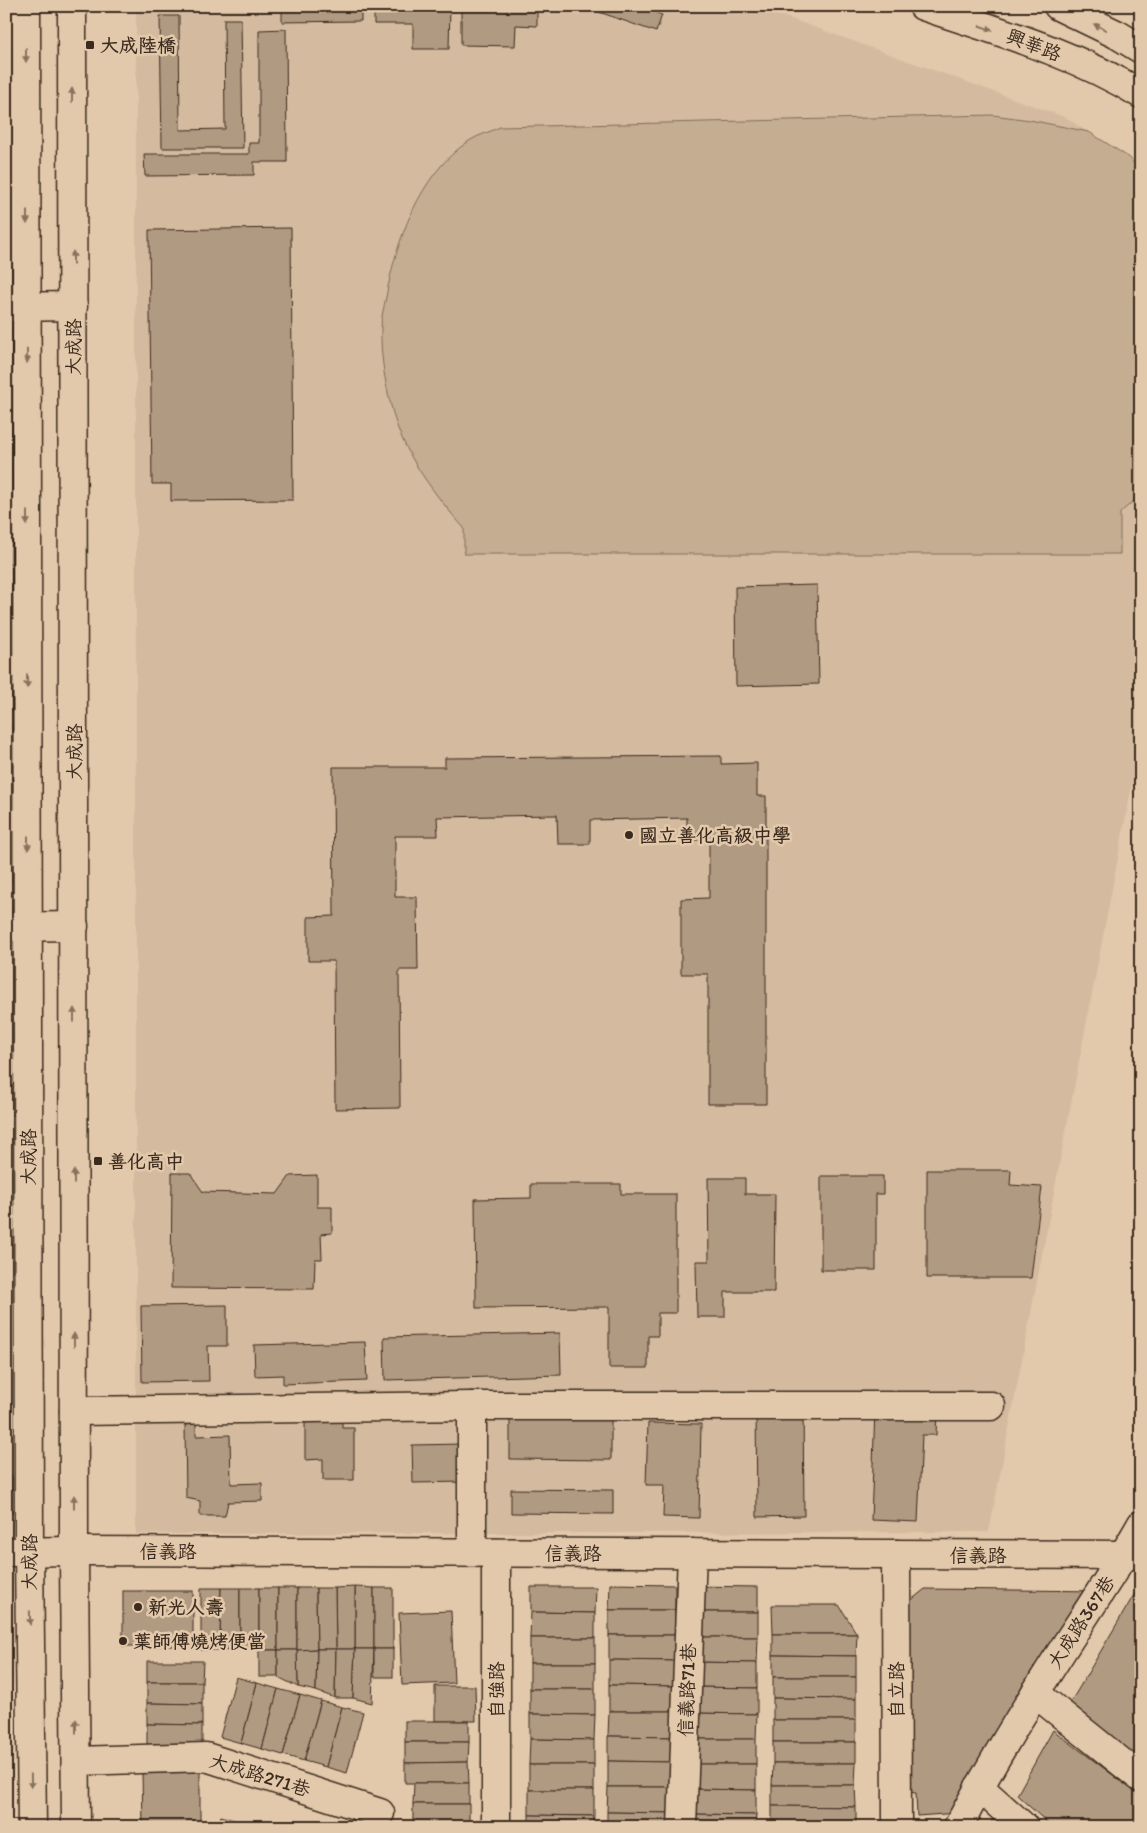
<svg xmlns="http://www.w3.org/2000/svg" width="1147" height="1833" font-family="Itim,'LXGW WenKai TC',sans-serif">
	<rect width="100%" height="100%" fill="#e3c9ab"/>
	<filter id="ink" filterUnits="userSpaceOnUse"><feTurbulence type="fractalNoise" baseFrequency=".02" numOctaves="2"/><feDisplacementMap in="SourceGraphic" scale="10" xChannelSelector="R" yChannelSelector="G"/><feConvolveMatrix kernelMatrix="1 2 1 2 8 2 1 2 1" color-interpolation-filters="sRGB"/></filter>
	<g filter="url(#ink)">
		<!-- built -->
		<polygon fill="#d4bb9f" points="136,6 755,6 1067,118 1141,169 1141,738 989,1532 136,1534"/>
		<!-- green -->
		<path fill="#c5ad91" stroke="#806c58" d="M993 115 1030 120 1089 132 1130 158 1141 173V494L1120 513V554H464V528C435 495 407 459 394 417 386 388 380 358 381 327 381 317 384 307 386 297 396 242 419 174 469 141 478 135 490 132 500 127Z"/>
		<!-- building -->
		<g fill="#b19a82" stroke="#3b2a1e">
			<polygon points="282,6 361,6 361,21 282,22"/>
			<polygon points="374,6 450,6 449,49 413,49 413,24 374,24"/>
			<polygon points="461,6 537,6 537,26 516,25 515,46 461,45"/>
			<polygon points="582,6 638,6 662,15 656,32"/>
			<polygon points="6,9 9,9 6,38"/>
			<polygon points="160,16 179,16 180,130 225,129 224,19 241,19 243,148 162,148"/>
			<polygon points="286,29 287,162 254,162 254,175 145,176 144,154 249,154 249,143 259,143 259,30"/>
			<polygon points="291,228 293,500 171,501 171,484 152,484 149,230"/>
			<polygon points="6,362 16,370 16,379 6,380"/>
			<polygon points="16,379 16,400 6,400 6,380"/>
			<polygon points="6,400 16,400 17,423 6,424"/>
			<polygon points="17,423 17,445 6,446 6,424"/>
			<polygon points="17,445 17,474 6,474 6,446"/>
			<polygon points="16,494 17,517 6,517 6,495"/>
			<rect x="6" y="517" width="11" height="47"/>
			<polygon points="6,564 17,564 18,590 6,590"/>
			<polygon points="817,585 819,684 736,686 735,587"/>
			<polygon points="6,590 18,590 19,615 6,616"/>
			<polygon points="19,615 19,642 6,642 6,616"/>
			<rect x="6" y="642" width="13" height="26"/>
			<polygon points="6,684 19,684 20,710 6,710"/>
			<polygon points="20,726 19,751 6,752 6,727"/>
			<polygon points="19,751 20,772 6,772 6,752"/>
			<polygon points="721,756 721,764 757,763 757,796 766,796 766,1104 708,1104 708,974 681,974 681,899 709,898 709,840 696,840 687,830 687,818 590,820 590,844 558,844 557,815 437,817 438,836 395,836 395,897 417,897 418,970 399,970 400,1108 335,1109 334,961 308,961 308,917 334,916 333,767 445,767 445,758"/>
			<polygon points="6,772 20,772 20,792 6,793"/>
			<polygon points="20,792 20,812 6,813 6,793"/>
			<polygon points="20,812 20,851 6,852 6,813"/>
			<polygon points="20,851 20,880 6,881 6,852"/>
			<polygon points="927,1170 1011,1170 1010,1185 1042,1187 1031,1278 927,1278"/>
			<polygon points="172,1173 190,1173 203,1192 277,1194 290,1176 317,1175 317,1207 332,1207 332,1233 321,1234 322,1259 315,1259 314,1289 171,1288"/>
			<polygon points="821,1176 883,1176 883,1194 876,1194 876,1270 821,1270"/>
			<polygon points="708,1178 745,1178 745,1194 775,1194 774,1292 725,1292 725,1317 697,1317 696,1261 709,1261"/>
			<polygon points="531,1184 621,1184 621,1194 676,1194 676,1313 658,1313 658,1336 648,1336 648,1368 609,1368 609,1307 476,1308 475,1199 531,1198"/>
			<polygon points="227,1305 227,1346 208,1346 209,1381 142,1382 141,1306"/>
			<polygon points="560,1333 561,1375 385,1380 384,1337"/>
			<polygon points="365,1342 367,1381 283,1384 283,1375 255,1376 254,1345"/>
			<polygon points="803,1406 804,1516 757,1517 756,1407"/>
			<polygon points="510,1407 611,1408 611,1460 510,1459"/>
			<polygon points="875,1409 937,1411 936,1435 922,1435 918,1522 871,1520"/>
			<polygon points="305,1412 342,1412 342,1428 354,1428 354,1480 323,1480 323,1459 305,1460"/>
			<polygon points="648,1423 701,1424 699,1518 663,1517 664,1485 646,1485"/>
			<polygon points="196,1424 196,1436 230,1435 231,1484 262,1483 262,1501 228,1502 225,1516 200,1516 200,1501 186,1498 185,1425"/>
			<polygon points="463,1444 463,1482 413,1483 412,1445"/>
			<polygon points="6,1475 12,1476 12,1513 6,1519"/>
			<polygon points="511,1489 613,1490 613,1514 511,1513"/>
			<polygon points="1141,1583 1141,1759 1069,1705"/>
			<polygon points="610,1584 675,1585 675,1610 609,1610"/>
			<polygon points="692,1586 758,1587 758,1612 692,1612"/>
			<polygon points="355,1587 374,1588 374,1649 355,1649"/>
			<polygon points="355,1587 355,1649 336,1649 335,1588"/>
			<polygon points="531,1587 596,1587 595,1613 531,1612"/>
			<polygon points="201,1588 221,1588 220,1650 201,1650"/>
			<polygon points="221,1588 240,1588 240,1649 220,1650"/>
			<polygon points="240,1588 259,1588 259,1650 240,1649"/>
			<rect x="259" y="1588" width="19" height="62"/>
			<rect x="278" y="1588" width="19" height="62"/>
			<polygon points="297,1588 316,1588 317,1649 297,1650"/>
			<polygon points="316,1588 335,1588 336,1649 317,1649"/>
			<rect x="374" y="1588" width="19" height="61"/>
			<polygon points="925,1589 1102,1591 958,1813 917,1816 916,1793 907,1792 905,1605"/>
			<rect x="123" y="1591" width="70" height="55"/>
			<polygon points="772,1605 839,1605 857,1634 773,1634"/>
			<rect x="609" y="1610" width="66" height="25"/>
			<polygon points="451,1611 454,1683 402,1685 399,1613"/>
			<polygon points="531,1612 595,1613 595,1638 530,1638"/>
			<rect x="692" y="1612" width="66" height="25"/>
			<polygon points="773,1634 857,1634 856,1656 773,1655"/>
			<polygon points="609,1635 675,1635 675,1661 609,1660"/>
			<polygon points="692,1637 758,1637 757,1663 691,1662"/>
			<rect x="530" y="1638" width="65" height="25"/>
			<polygon points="317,1649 316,1691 298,1687 297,1650"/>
			<polygon points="317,1649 336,1649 335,1698 316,1691"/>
			<polygon points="336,1649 355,1649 353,1698 335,1698"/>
			<polygon points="355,1649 374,1649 372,1703 353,1698"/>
			<rect x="374" y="1649" width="19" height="28"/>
			<rect x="259" y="1650" width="19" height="27"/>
			<polygon points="278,1650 297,1650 298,1687 278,1677"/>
			<polygon points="773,1655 856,1656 856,1677 773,1677"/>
			<polygon points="609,1660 675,1661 674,1686 609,1685"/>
			<polygon points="147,1661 203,1661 202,1682 147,1682"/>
			<polygon points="691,1662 757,1663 757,1688 691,1687"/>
			<rect x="530" y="1663" width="65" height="26"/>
			<polygon points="236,1677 257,1683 241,1743 220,1737"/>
			<polygon points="773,1677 856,1677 856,1699 773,1698"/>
			<polygon points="147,1682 202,1682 202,1704 147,1703"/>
			<polygon points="257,1683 278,1689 262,1749 241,1743"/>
			<polygon points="609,1685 674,1686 674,1711 609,1711"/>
			<polygon points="435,1686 475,1686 476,1721 435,1721"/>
			<polygon points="691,1687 757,1688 757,1714 691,1713"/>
			<polygon points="278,1689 300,1695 283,1755 262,1749"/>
			<polygon points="530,1689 595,1689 595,1715 530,1714"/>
			<polygon points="300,1695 321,1701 304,1761 283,1755"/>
			<polygon points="773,1698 856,1699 856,1720 773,1720"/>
			<polygon points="321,1701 342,1707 326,1767 304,1761"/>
			<polygon points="147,1703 202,1704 202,1725 147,1724"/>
			<polygon points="342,1707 363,1712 347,1773 326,1767"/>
			<polygon points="609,1711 674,1711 674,1737 608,1736"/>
			<polygon points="691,1713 757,1714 756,1739 690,1739"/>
			<polygon points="530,1714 595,1715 594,1740 530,1739"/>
			<rect x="773" y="1720" width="83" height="22"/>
			<rect x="405" y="1721" width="64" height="21"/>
			<polygon points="147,1724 202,1725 202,1746 147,1746"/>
			<polygon points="1053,1730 1141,1796 1141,1827 1052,1827 1017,1795"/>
			<polygon points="608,1736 674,1737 673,1762 608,1761"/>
			<polygon points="530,1739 594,1740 594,1765 529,1765"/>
			<polygon points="690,1739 756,1739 756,1764 691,1764"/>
			<polygon points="405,1742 469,1742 468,1762 405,1763"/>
			<rect x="773" y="1742" width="83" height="21"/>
			<polygon points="608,1761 673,1762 673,1787 608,1787"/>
			<polygon points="468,1762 469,1783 405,1783 405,1763"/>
			<polygon points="773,1763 856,1763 855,1785 772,1785"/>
			<polygon points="691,1764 756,1764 756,1790 690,1789"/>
			<rect x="529" y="1765" width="65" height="25"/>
			<polygon points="142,1771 200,1771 200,1827 143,1827"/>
			<polygon points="414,1783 469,1783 469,1804 413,1804"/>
			<polygon points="772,1785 855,1785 856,1807 772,1806"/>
			<polygon points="608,1787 673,1787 673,1813 607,1812"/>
			<polygon points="690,1789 756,1790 756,1815 690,1814"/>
			<polygon points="529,1790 594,1790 594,1816 529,1815"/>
			<rect x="413" y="1804" width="56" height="21"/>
			<polygon points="772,1806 856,1807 856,1827 772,1827"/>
			<polygon points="607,1812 673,1813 673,1827 607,1827"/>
			<polygon points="690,1814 756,1815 755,1827 690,1827"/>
			<polygon points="529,1815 594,1816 593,1827 529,1827"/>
			<polygon points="221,1816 241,1822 240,1827 218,1827"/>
			<polygon points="995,1816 1008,1827 988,1827"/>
			<polygon points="241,1822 261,1827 240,1827"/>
			<rect x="413" y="1825" width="56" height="2"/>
		</g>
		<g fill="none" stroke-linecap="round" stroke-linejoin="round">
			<defs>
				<g id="minor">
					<path d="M923 6C997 31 1074 53 1141 94"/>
					<polyline points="1058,6 1118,35 1141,49"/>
					<polyline points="6,307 73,306"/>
					<polyline points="6,927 74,926"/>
					<polyline points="74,1411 472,1406 991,1406"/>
					<polyline points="6,1552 74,1551 1141,1555"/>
					<polyline points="472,1552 472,1406"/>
					<polyline points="896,1554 897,1827"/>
					<polyline points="1035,1693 1141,1778"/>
					<polyline points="76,1761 206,1757 380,1813"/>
					<polyline points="979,1787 1024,1827"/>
					<polyline points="496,1827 496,1553"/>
					<polyline points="682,1827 692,1553"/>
					<path d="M958 1827C982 1781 1008 1736 1036 1692 1070 1636 1109 1582 1141 1525"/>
				</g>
				<g id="major">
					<polyline points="26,6 29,1552 32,1827"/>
					<polyline points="72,6 74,1551 76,1827"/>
				</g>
			</defs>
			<!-- minor casing -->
			<use href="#minor" stroke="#3b2a1e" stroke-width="31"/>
			<!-- major casing -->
			<use href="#major" stroke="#3b2a1e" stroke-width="31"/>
			<!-- minor -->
			<use href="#minor" stroke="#e3c9ab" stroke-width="28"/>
			<!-- major -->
			<use href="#major" stroke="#e3c9ab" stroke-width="28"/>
		</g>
		<!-- one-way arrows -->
		<defs><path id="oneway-solid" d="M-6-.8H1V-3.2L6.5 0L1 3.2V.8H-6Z" transform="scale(1.25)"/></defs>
		<g fill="#87725d">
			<use href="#oneway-solid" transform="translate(1100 27) rotate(-154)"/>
			<use href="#oneway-solid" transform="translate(986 28) rotate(19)"/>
			<use href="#oneway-solid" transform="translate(26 55) rotate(90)"/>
			<use href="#oneway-solid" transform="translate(72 95) rotate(-90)"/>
			<use href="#oneway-solid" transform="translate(27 217) rotate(90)"/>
			<use href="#oneway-solid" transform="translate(73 258) rotate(-90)"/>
			<use href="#oneway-solid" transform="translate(27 356) rotate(90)"/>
			<use href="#oneway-solid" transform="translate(27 518) rotate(90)"/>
			<use href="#oneway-solid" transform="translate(27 681) rotate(90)"/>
			<use href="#oneway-solid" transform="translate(28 843) rotate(90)"/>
			<use href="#oneway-solid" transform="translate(74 1015) rotate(-90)"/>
			<use href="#oneway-solid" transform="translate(74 1177) rotate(-90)"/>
			<use href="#oneway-solid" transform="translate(74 1340) rotate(-90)"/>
			<use href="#oneway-solid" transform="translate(74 1502) rotate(-90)"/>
			<use href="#oneway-solid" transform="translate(30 1618) rotate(89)"/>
			<use href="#oneway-solid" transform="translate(76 1726) rotate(-90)"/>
			<use href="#oneway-solid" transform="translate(31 1781) rotate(89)"/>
		</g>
	</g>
	<!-- markers -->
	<g fill="#3b2a1e" stroke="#e3c9ab" stroke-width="2">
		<rect x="85" y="40" width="10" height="10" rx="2.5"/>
		<circle cx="629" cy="835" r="5"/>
		<rect x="93" y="1156" width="10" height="10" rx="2.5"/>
		<circle cx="138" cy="1607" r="5"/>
		<circle cx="123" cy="1641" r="5"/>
	</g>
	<g text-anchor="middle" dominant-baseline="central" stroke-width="5" stroke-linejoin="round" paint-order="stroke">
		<!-- poi labels -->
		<g font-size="19" font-weight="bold" fill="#3b2a1e" stroke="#e3c9ab" text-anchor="start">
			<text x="100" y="45">大成陸橋</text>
			<text x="639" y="835">國立善化高級中學</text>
			<text x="108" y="1161">善化高中</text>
			<text x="148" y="1607">新光人壽</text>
			<text x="133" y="1641">葉師傅燒烤便當</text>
		</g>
		<!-- street labels -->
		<g font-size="19" fill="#3b2a1e" stroke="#e3c9ab">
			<text transform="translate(1034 45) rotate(21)">興華路</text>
			<text transform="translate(73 347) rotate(-90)">大成路</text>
			<text transform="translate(74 752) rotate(-90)">大成路</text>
			<text transform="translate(28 1157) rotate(-90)">大成路</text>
			<text x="168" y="1551">信義路</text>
			<text x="573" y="1553">信義路</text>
			<text x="978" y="1555">信義路</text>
			<text transform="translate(29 1562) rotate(-90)">大成路</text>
			<text transform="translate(1081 1622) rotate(-57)">大成路367巷</text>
			<text transform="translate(496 1690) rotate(-90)">自強路</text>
			<text transform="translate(687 1690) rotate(-88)">信義路71巷</text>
			<text transform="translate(896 1690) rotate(-90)">自立路</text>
			<text transform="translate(260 1775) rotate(17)">大成路271巷</text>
		</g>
	</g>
	<!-- margin -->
	<rect width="1147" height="1833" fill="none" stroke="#e3c9ab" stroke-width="25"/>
	<rect x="12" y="12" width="1122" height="1808" fill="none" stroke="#3b2a1e" stroke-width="2" filter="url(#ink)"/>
</svg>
